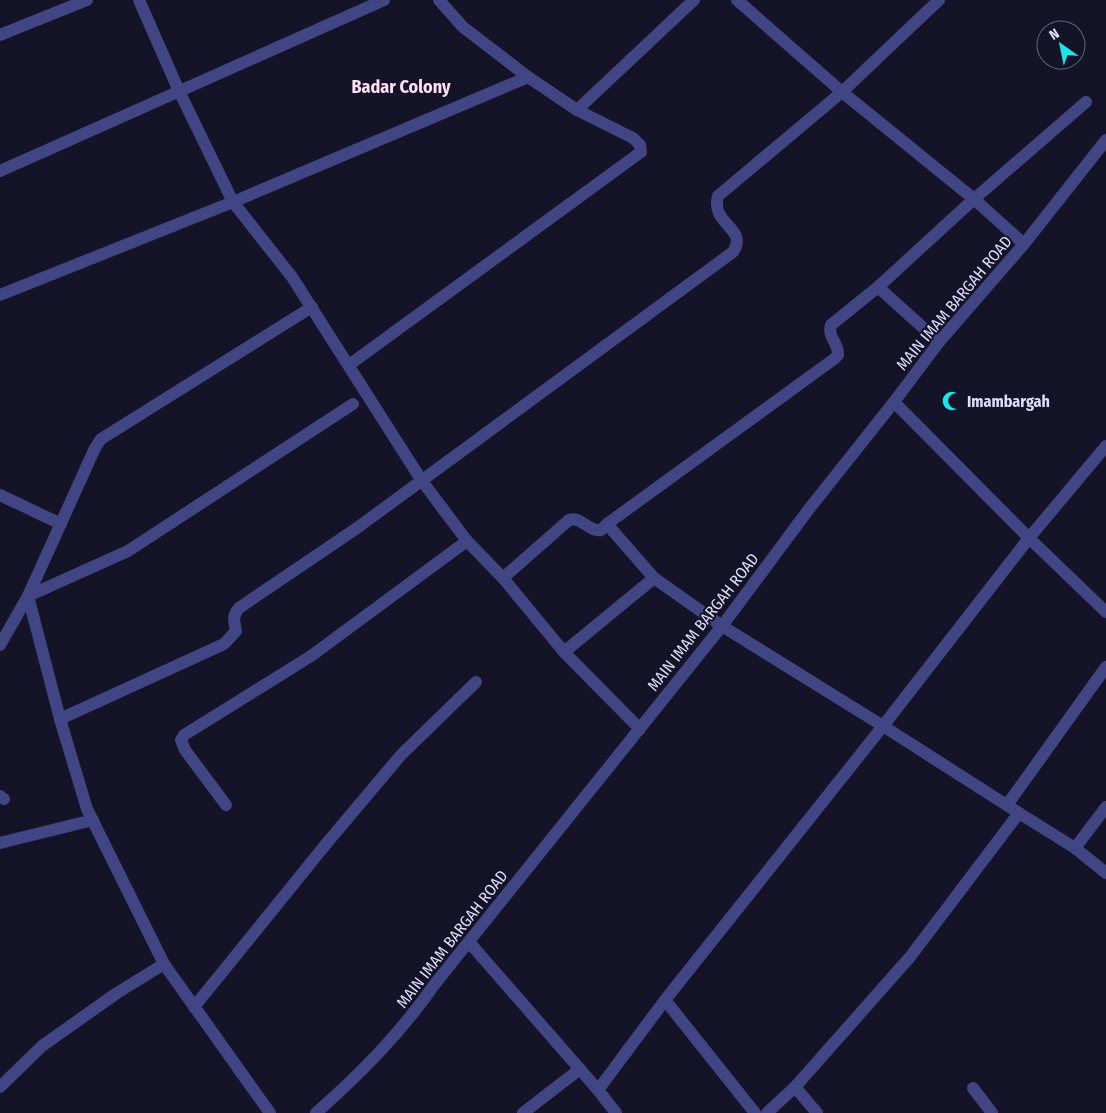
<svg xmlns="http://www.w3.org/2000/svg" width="1106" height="1113" font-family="'Fira Sans Condensed',sans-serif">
	<rect width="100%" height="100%" fill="#151328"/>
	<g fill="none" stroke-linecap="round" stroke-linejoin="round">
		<!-- minor -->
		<g stroke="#424583" stroke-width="12">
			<polyline points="139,0 179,91 233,202 292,277 422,481 467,541 503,578 564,652 640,729"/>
			<polyline points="737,0 842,92 939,0"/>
			<polyline points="0,35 87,0"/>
			<polyline points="577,110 694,0"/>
			<polyline points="0,171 384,0"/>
			<polyline points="878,287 939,342"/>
			<polyline points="0,295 233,202 528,77"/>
			<polyline points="349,365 641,152 640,145 633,138 577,110 528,77 463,27 439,0"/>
			<polyline points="1106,446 1029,538 1106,612"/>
			<polyline points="0,495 61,524"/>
			<path d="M503 578 569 520C582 516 588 532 601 530L607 524 834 359 838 355C839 343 827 337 831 325L878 287 974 199 1024 244"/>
			<polyline points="0,645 28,596 128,551 353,404"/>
			<polyline points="564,652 654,578 607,524"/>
			<path d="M60 719 224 644 236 631C234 621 232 616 239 608L357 528 733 252C749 228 710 225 718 196L842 92 974 199 1086 102"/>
			<polyline points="0,796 4,799"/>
			<polyline points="226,805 185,750 181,740 184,735 311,656 467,541"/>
			<polyline points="1007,805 1106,667"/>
			<polyline points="1019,813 1075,848 1106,873"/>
			<polyline points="0,843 93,820"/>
			<polyline points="1075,848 1106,807"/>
			<polyline points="469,942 598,1090 665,1000 883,726 722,626 654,578"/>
			<polyline points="665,1000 755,1113"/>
			<polyline points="194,1007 326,844 401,755 476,682"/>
			<polyline points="0,1087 42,1046 117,993 164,964"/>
			<polyline points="795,1087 817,1113"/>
			<polyline points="973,1088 992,1113"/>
			<polyline points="598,1090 616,1113"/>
			<polyline points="270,1113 164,964 87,809 60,719 28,596 95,448 101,439 312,307"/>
			<path d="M316 1113C360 1074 400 1034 434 985L722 626 809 509 894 402 939 342 1024 244 1106 140"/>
			<polyline points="523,1113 580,1069"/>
			<polyline points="767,1113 795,1087 910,957 1019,813 883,726 1029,538 894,402"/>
		</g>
	</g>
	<!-- icons -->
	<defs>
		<symbol id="mosque-bare" viewBox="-9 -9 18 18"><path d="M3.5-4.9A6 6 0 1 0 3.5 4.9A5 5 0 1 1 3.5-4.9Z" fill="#1be5ea" stroke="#151328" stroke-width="2.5" paint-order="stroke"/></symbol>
	</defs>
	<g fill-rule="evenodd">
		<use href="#mosque-bare" x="938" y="387" width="28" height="28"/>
	</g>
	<g text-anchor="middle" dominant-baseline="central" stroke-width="4" stroke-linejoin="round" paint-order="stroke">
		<!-- street labels -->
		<g font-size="16" fill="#dfddfc" stroke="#151328">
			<text transform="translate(954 303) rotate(-50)">MAIN IMAM BARGAH ROAD</text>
			<text transform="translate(703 622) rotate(-52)">MAIN IMAM BARGAH ROAD</text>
			<text transform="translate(452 939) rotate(-52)">MAIN IMAM BARGAH ROAD</text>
		</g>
		<!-- poi labels -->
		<g font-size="16" font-weight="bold" fill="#dfddfc" stroke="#151328" text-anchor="start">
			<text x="967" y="401">Imambargah</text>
		</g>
		<!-- neighbourhood labels -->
		<g font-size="18" font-weight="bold" fill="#fcdff4" stroke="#151328">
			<text x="401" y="87">Badar Colony</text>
		</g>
	</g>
	<!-- north arrow -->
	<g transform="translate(1061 45) rotate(327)"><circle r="24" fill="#151328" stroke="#66647d"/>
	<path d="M0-4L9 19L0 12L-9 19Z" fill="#1be5ea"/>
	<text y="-8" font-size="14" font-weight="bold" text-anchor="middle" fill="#dfddfc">N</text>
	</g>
</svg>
